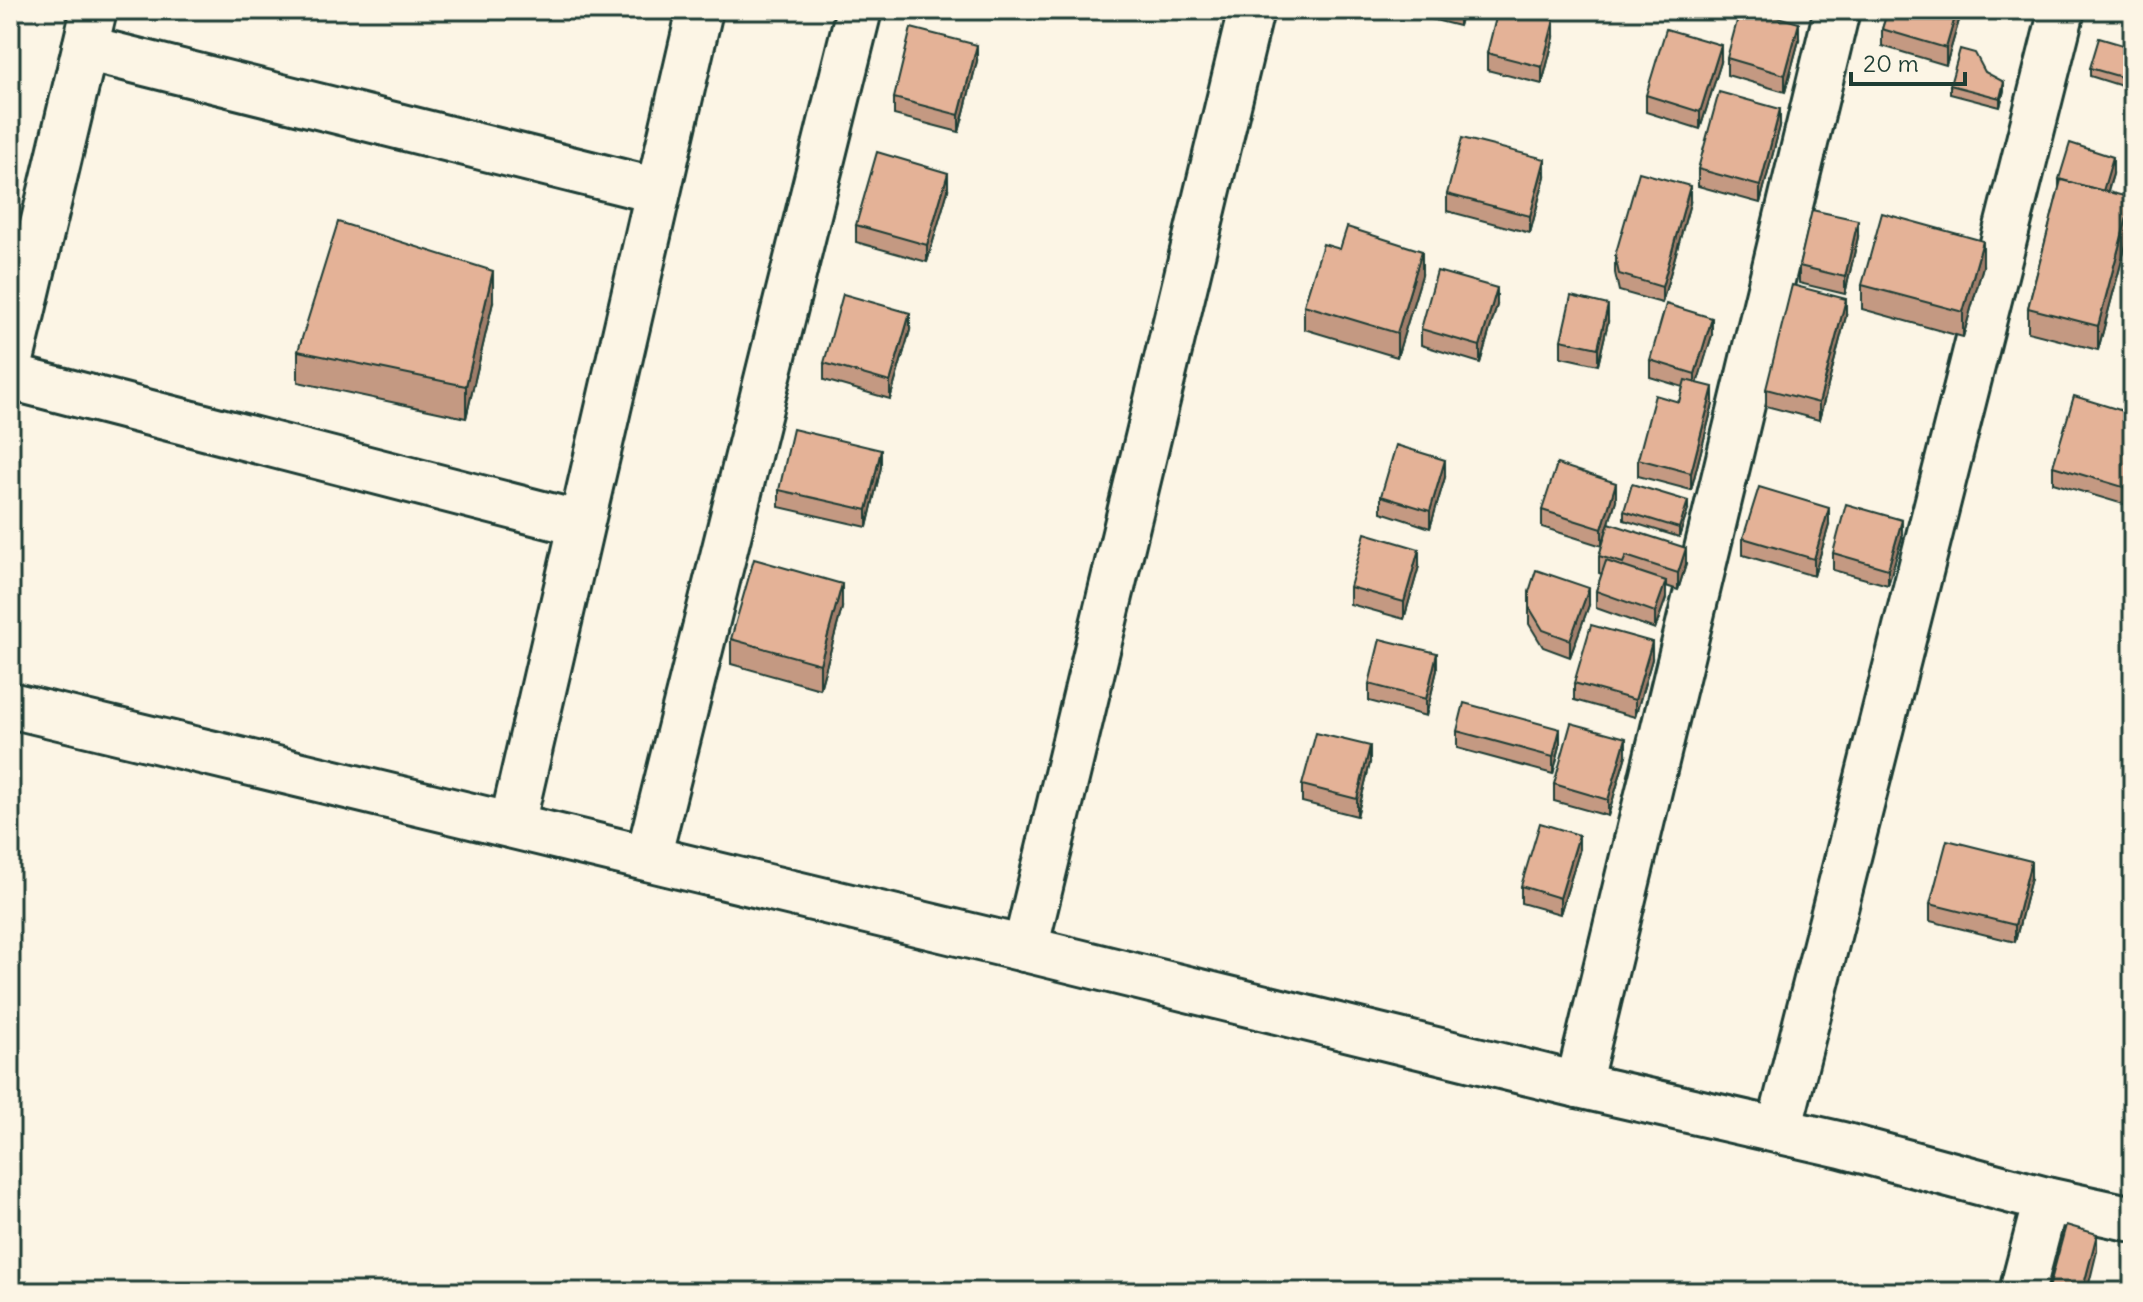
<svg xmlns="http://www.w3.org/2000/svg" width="2143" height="1302" font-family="Delius,sans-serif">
	<rect width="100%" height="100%" fill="#fcf5e5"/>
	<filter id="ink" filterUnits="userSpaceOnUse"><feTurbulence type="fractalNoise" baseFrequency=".0125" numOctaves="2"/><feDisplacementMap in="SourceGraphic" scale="16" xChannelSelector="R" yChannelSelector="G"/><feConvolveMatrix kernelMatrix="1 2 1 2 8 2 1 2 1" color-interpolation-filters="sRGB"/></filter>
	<g filter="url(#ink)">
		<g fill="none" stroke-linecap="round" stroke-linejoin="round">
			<defs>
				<g id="minor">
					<polyline points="85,48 658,191"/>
					<polyline points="10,364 94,10"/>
					<polyline points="10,377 581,524"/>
					<polyline points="10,705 1025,949 1578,1085 1842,1145 2046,1200 2133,1219"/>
					<polyline points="512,825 700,10"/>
					<polyline points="648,858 859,10"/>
					<polyline points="1025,949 1251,10"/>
					<polyline points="1578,1085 1837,10"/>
					<polyline points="1779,1130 2062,10"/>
					<polyline points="2022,1292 2046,1200"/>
				</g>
			</defs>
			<!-- minor casing -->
			<use href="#minor" stroke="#1f3d34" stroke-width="50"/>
			<!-- minor -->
			<use href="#minor" stroke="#fcf5e5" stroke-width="44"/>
		</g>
		<!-- wall -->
		<g fill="#c49982" stroke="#1f3d34" stroke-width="2">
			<polygon points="1395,10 1463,10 1459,26"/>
			<polygon points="1888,10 1962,10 1946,65 1882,46 1882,29"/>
			<polygon points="1554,37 1542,84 1487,70 1487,53"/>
			<polygon points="1799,40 1785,92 1727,75 1727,58"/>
			<polygon points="2133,48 2133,60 2125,87 2090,76 2090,68"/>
			<polygon points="977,61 959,132 894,115 894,98"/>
			<polygon points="1721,62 1700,129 1646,112 1646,95"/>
			<polygon points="1985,72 2004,90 2000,107 1950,94 1950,85"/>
			<polygon points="1780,126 1760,203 1698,186 1698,169"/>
			<polygon points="2113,174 2108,192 2132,222 2098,350 2028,332 2028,308 2059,189 2059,179"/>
			<polygon points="1545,176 1530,233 1447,211 1447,194"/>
			<polygon points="948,190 927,262 856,242 856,225"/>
			<polygon points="1690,203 1662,303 1619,291 1615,273 1615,256"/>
			<polygon points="1858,237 1845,294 1799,283 1799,266"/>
			<polygon points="1983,266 1963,337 1862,309 1862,285"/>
			<polygon points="1422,275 1397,357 1304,329 1304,305"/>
			<polygon points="493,302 466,418 298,382 298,351"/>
			<polygon points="1497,305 1480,363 1421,345 1421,329"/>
			<polygon points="1846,316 1819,420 1766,406 1766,389"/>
			<polygon points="1608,322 1598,365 1561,357 1561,340"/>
			<polygon points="910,330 890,399 824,380 824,363"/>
			<polygon points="1712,335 1697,383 1713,404 1691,490 1638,476 1638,459 1679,402 1683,387 1650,377 1650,360"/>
			<polygon points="2133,414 2133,507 2053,483 2053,466"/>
			<polygon points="881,467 867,527 779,507 779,490"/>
			<polygon points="1445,477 1430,528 1381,512 1381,496"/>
			<polygon points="1616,500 1602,546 1542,527 1542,510"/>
			<polygon points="1688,510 1679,537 1624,520 1624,511"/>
			<polygon points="1609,523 1686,564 1678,590 1666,586 1666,598 1655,629 1596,608 1596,591 1602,574 1599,573 1599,556"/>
			<polygon points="1829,525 1814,576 1743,555 1743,538"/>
			<polygon points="1902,537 1888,585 1833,570 1833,553"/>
			<polygon points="1419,566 1404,619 1350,604 1350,587"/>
			<polygon points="1529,592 1589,605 1570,657 1543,647 1529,624"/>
			<polygon points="842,608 820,689 731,664 731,639"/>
			<polygon points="1652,659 1635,717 1574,700 1574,683"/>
			<polygon points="1437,670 1426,716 1369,701 1369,684"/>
			<polygon points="1457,731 1560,746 1553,774 1457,748"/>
			<polygon points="1626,755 1608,816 1554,801 1554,784"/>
			<polygon points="1370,763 1357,816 1302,802 1302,785"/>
			<polygon points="1579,852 1560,914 1521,903 1521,886"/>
			<polygon points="2031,878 2015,942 1930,921 1930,904"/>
		</g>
		<!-- shaded-wall -->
		<g fill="#a07d6a" stroke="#1f3d34" stroke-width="2">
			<polygon points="1459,10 1463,10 1459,26"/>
			<polygon points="1957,10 1962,10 1946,65 1946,48"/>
			<polygon points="1554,20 1554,37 1542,84 1542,67"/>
			<polygon points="1799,23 1799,40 1785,92 1785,75"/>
			<polygon points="977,45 977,61 959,132 959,115"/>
			<polygon points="1721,45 1721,62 1700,129 1700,112"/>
			<polygon points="2133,52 2133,60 2125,87 2125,78"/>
			<polygon points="2004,82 2004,90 2000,107 2000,98"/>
			<polygon points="1780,109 1780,126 1760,203 1760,186"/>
			<polygon points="2113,157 2113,174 2102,209 2102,192"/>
			<polygon points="1545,159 1545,176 1530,233 1530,216"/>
			<polygon points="948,173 948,190 927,262 927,245"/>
			<polygon points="1690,186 1690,203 1662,303 1662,287"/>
			<polygon points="2132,198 2132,222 2098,350 2098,326"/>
			<polygon points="1858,220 1858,237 1845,294 1845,277"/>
			<polygon points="1983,241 1983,266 1963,337 1963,312"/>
			<polygon points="1422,251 1422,275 1397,357 1397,333"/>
			<polygon points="493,271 493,302 466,418 466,386"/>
			<polygon points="1497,288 1497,305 1480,363 1480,346"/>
			<polygon points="1846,299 1846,316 1819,420 1819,403"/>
			<polygon points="1608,305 1608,322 1598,365 1598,348"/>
			<polygon points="910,313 910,330 890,399 890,382"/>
			<polygon points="1712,318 1712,335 1695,391 1695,374"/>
			<polygon points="1713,387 1713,404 1691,490 1691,473"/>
			<polygon points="881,450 881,467 867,527 867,510"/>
			<polygon points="1445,460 1445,477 1430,528 1430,511"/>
			<polygon points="1616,483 1616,500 1602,546 1602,529"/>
			<polygon points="1688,501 1688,510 1679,537 1679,528"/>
			<polygon points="1829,508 1829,525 1814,576 1814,559"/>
			<polygon points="1902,520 1902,537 1888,585 1888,569"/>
			<polygon points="1686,548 1686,564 1678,590 1678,573"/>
			<polygon points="1419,549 1419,566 1404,619 1404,602"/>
			<polygon points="1666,581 1666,598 1655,629 1655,612"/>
			<polygon points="842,584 842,608 820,689 820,664"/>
			<polygon points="1589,588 1589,605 1570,657 1570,640"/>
			<polygon points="1652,642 1652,659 1635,717 1635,700"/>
			<polygon points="1437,653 1437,670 1426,716 1426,699"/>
			<polygon points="1560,729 1560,746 1553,774 1553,757"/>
			<polygon points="1626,738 1626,755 1608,816 1608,800"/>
			<polygon points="1370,746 1370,763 1357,816 1357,799"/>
			<polygon points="1579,835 1579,852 1560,914 1560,898"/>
			<polygon points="2031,861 2031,878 2015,942 2015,925"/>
			<polygon points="2097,1234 2097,1251 2087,1292 2082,1292"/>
		</g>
		<!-- building -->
		<g fill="#e4b297" stroke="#1f3d34" stroke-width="2">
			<polygon points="1498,10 1517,10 1554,20 1542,67 1487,53"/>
			<polygon points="1740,10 1752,10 1799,23 1785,75 1727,58"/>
			<polygon points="1888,10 1957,10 1946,48 1882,29"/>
			<polygon points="911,28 977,45 959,115 894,98"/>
			<polygon points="1666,29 1721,45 1700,112 1646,95"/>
			<polygon points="2099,38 2133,48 2125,78 2090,68"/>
			<polygon points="1960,49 1975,53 1985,72 2004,82 2000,98 1950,85"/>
			<polygon points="1719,92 1780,109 1760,186 1698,169"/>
			<polygon points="1462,138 1545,159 1530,216 1447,194"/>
			<polygon points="2070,143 2113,157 2103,191 2059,179"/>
			<polygon points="877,152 948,173 927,245 856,225"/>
			<polygon points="1639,172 1690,186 1662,287 1619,274 1615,256"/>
			<polygon points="2061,180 2132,198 2098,326 2028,308"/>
			<polygon points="1812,210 1858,220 1845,277 1799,266"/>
			<polygon points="1882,213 1983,241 1963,312 1862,285"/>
			<polygon points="338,222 493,271 466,386 298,351"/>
			<polygon points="1347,227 1422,251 1397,333 1304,305 1323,244 1340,249"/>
			<polygon points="1437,271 1497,288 1480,346 1421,329"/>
			<polygon points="1792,285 1846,299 1819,403 1766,389"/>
			<polygon points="843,294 910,313 890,382 824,363"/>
			<polygon points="1571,296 1608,305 1598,348 1561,340"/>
			<polygon points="1666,304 1712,318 1695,374 1650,360"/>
			<polygon points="1685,380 1713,387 1691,473 1638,459 1655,395 1679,402"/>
			<polygon points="2074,396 2133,414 2133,490 2053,466"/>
			<polygon points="793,429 881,450 867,510 779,490"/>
			<polygon points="1396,445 1445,460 1430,511 1381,496"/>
			<polygon points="1557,464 1616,483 1602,529 1542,510"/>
			<polygon points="1632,484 1688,501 1679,528 1624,511"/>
			<polygon points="1759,487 1829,508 1814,559 1743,538"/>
			<polygon points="1846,504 1902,520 1888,569 1833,553"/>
			<polygon points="1609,523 1686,548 1678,573 1626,556 1623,563 1599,556"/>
			<polygon points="1365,533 1419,549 1404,602 1350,587"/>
			<polygon points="754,559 842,584 820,664 731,639"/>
			<polygon points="1606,561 1666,581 1655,612 1596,591"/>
			<polygon points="1536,570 1589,588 1570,640 1543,630 1529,607 1529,592"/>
			<polygon points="1591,625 1652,642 1635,700 1574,683"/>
			<polygon points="1380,639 1437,653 1426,699 1369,684"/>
			<polygon points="1464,703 1560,729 1553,757 1457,731"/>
			<polygon points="1571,723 1626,738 1608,800 1554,784"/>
			<polygon points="1316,733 1370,746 1357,799 1302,785"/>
			<polygon points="1540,823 1579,835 1560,898 1521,886"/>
			<polygon points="1947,840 2031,861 2015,925 1930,904"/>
			<polygon points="2066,1225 2097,1234 2082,1292 2048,1292"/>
		</g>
	</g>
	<!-- margin -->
	<rect width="2143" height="1302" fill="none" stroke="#fcf5e5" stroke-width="40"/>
	<rect x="20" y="20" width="2103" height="1262" fill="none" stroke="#1f3d34" stroke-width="3" filter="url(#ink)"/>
	<!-- scale -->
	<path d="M1851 72v12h114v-12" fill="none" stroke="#1f3d34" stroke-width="4"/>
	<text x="1863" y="72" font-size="24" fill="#1f3d34" stroke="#fcf5e5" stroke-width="6" paint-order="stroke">20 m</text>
</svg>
